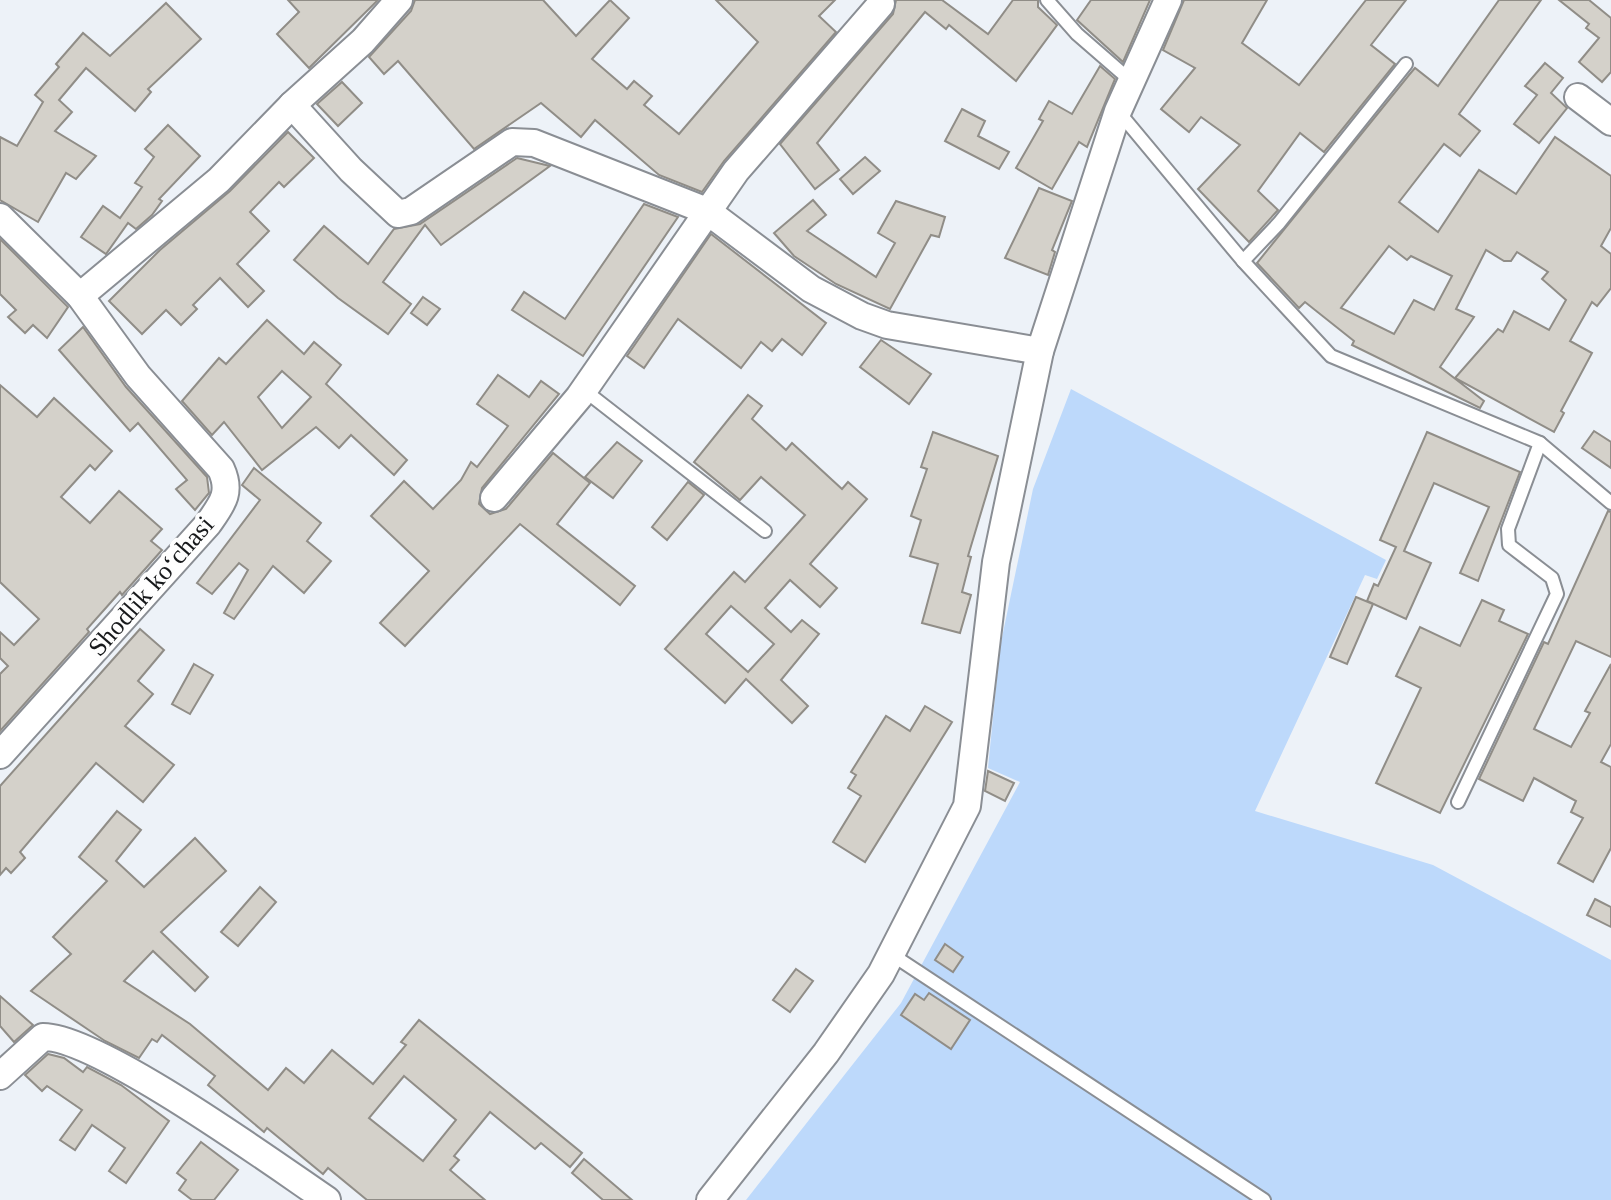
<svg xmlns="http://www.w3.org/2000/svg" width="1611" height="1200" font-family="Georgia,serif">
	<rect width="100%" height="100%" fill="#edf2f8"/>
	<!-- green -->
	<polygon fill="#bdd9fb" points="1071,389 1386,560 1377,579 1365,575 1255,811 1433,865 1611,960 1611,1200 746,1200 901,1003 1020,782 988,768 1000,647 1033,489"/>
	<!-- building -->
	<g fill="#d4d1ca" stroke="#908d87" stroke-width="2" fill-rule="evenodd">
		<polygon points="288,0 378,0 309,68 277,34 299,12"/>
		<polygon points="415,0 543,0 576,36 610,0 629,18 592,59 627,89 634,81 652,96 644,105 679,134 758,42 716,0 835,0 819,16 836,32 724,161 702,192 659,175 595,120 581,137 541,103 474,149 398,61 384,74 369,57 411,11"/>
		<polygon points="896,0 942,0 988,34 1013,0 1038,0 1038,7 1057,25 1016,81 949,25 946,29 925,12 817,143 839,170 815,189 780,144 893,14"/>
		<polygon points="1091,0 1150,0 1123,62 1077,20"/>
		<polygon points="1184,0 1267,0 1242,43 1299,85 1366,0 1406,0 1371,45 1395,64 1324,152 1300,133 1258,191 1278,210 1249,242 1198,189 1240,145 1201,117 1189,132 1161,109 1195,68 1163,50"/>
		<path d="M1499 0H1541L1459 114 1480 131 1460 156 1444 144 1399 202 1438 232 1479 170 1516 194 1555 137 1611 176V228L1601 246 1611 254V288L1597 306 1592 302 1570 341 1592 353 1561 411 1564 413 1554 432 1455 378 1498 329 1503 332 1514 311 1549 330 1566 300 1542 279 1548 272 1517 252 1511 261H1504L1486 250 1456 309 1474 317 1440 367 1484 401 1480 408 1352 345 1354 341 1305 302 1299 308 1257 263 1409 75 1415 68 1438 86ZM1389 246 1407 260 1411 256 1452 276 1434 310 1414 300 1394 334 1341 308Z"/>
		<polygon points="1559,0 1589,0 1611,18 1611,72 1602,82 1579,62 1599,38 1586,28 1589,24"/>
		<polygon points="166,3 201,39 148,89 151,92 135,111 86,68 59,100 72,112 55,131 96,156 76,179 66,173 38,222 0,200 0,137 17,146 43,102 35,95 59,67 56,64 83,33 110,56"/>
		<polygon points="1545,63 1563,78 1551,93 1567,108 1539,143 1514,124 1537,95 1525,86"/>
		<polygon points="1100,66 1115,79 1087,147 1079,142 1052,189 1016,168 1043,121 1039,119 1049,101 1072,114"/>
		<polygon points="342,82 362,103 338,126 317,104"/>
		<polygon points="962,109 985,121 978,136 1009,152 999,169 945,141"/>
		<polygon points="168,125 200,156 159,199 162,201 152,215 136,229 128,223 106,254 81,237 103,206 120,218 142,187 135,183 154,157 145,149"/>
		<polygon points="288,132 314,158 284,187 279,182 250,212 269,231 237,264 264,291 248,307 220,278 193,305 197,309 181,325 166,310 142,334 109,301 160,250 230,191"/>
		<polygon points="865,157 880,171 853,194 840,179"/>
		<polygon points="517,158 550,166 441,245 425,225 383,282 411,304 388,334 338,298 294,260 324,226 368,264 394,229 420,224"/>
		<polygon points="1039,188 1072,201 1052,250 1055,252 1048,275 1005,258"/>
		<polygon points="813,200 826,215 807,231 876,277 895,243 878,233 896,201 945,217 939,237 931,235 890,309 836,284 794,256 774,233"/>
		<polygon points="644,204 678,217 583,356 512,310 524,292 565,319"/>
		<polygon points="711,234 826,323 802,355 782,339 772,351 761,342 741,368 678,319 644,368 627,356"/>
		<polygon points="0,239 68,307 47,338 33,325 25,333 8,317 16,310 0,294"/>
		<polygon points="423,297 440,309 427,325 411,313"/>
		<path d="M267 320 304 354 314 342 341 365 326 384 407 460 394 475 351 435 339 448 316 427 262 470 224 422 212 435 182 401 219 358 226 364ZM282 371 311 397 282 428 258 397Z"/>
		<polygon points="83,327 126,387 207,477 209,493 195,510 176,489 187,480 138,423 130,431 59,350"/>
		<polygon points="881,340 931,374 909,404 860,367"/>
		<polygon points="498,375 529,397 541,381 559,394 482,488 479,504 490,514 506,509 553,453 590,483 557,524 635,586 620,605 520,524 405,646 380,623 429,571 371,516 404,481 433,509 461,480 471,462 477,467 508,426 477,404"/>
		<polygon points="0,385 37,417 54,398 112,451 95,470 90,465 61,497 90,523 119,491 162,529 151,541 162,550 122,595 120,592 87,629 89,632 0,731 0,674 8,666 0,658 0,632 14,645 39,619 0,582"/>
		<path d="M748 395 762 406 752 419 786 450 792 443 842 489 848 482 867 499 810 564 837 588 820 607 790 580 765 608 791 632 802 620 819 634 781 680 808 706 792 723 746 679 725 703 665 649 734 572 745 582 805 515 761 477 740 500 694 462ZM731 606 774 644 748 672 706 634Z"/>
		<polygon points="1594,431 1611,442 1611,468 1582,448"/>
		<polygon points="933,432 998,456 968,556 971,557 962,592 971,595 960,633 922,623 938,564 910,556 921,520 911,516 927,469 921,467"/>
		<polygon points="1427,432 1520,472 1478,581 1460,573 1489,507 1434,483 1404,551 1431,563 1406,619 1367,601 1374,584 1378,586 1396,547 1380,540"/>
		<polygon points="617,442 642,461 613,498 585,477"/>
		<polygon points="254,468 321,523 307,541 331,561 304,593 273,566 234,619 224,613 248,570 239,563 212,594 197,583 260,500 242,485"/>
		<polygon points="688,482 704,495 667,540 652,527"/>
		<polygon points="1608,511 1611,512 1611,657 1576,641 1534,729 1571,747 1590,713 1585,711 1611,664 1611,744 1601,762 1611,767 1611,848 1593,882 1558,863 1583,818 1571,812 1576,801 1534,778 1523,801 1479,779 1544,642 1548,644"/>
		<polygon points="1356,597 1373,604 1347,664 1330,657"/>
		<polygon points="1482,600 1504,610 1499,621 1528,634 1440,813 1376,783 1421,688 1396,676 1420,627 1460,646"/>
		<polygon points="140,629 164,650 138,681 153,694 125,726 174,765 143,802 96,763 20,852 25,858 11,873 6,868 0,875 0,786"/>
		<polygon points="194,664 213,675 190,714 172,704"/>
		<polygon points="925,706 952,722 865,862 833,842 861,796 848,788 856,775 851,772 886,716 910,731"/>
		<polygon points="988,771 1014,783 1005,801 985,791"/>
		<path d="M117 811 141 830 116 861 144 887 195 838 226 871 161 932 208 977 195 991 153 951 124 981 190 1024 268 1090 286 1068 304 1083 332 1050 373 1084 406 1045 401 1042 419 1020 582 1153 570 1167 541 1143 535 1149 490 1112 454 1156 459 1160 450 1170 485 1200H367L328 1168 323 1174 267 1128 264 1132 208 1085 215 1076 162 1035 157 1042 152 1039 139 1058 105 1041 31 991 71 954 53 937 107 881 79 857ZM404 1076 456 1120 423 1161 369 1118Z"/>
		<polygon points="260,887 276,902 238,946 221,932"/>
		<polygon points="1595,899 1611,907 1611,927 1587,915"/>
		<polygon points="945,944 963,957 953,972 935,960"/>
		<polygon points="796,969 813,981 790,1012 773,1000"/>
		<polygon points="929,993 970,1020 951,1049 901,1015 915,994 924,1000"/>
		<polygon points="0,996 33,1025 14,1042 0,1026"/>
		<polygon points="48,1054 64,1058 83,1072 87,1067 121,1085 169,1121 126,1183 109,1171 125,1148 92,1125 75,1150 60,1140 82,1110 47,1086 42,1091 25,1075"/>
		<polygon points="201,1142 238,1170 214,1200 192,1200 179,1190 186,1180 177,1173"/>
		<polygon points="584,1159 632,1200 603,1200 572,1173"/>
	</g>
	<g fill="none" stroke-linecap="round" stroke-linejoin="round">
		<defs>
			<g id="service">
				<polyline points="1047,0 1077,34 1130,80"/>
				<polyline points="1118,111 1243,261 1331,356 1540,443 1611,503"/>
				<polyline points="1243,261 1279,223 1406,64"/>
				<polyline points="584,390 765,531"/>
				<polyline points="1458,802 1557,594 1552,578 1509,545 1508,529 1540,443"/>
				<polyline points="891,954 1264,1200"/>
			</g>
			<g id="minor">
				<polyline points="1578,97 1611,122"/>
				<polyline points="292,105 351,170 398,214 411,211 512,142 534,143 707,211 811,289 862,316 887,325 1040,351"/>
				<path d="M0 217 80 296 138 376 221 469C232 493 222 504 208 524L0 755"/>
				<polyline points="80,296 219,180 292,105 363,41 399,0"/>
				<polyline points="494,498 579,397 736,171 881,4"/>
				<path d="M0 1076 43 1037C97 1036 274 1164 327 1200"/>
				<polyline points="710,1200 826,1053 881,974 967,806 996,562 1040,351 1118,111 1168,0"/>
			</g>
		</defs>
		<!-- service casing -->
		<use href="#service" stroke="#8a8e94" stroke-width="16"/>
		<!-- minor casing -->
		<use href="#minor" stroke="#8a8e94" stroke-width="30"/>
		<!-- service -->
		<use href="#service" stroke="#fff" stroke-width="12"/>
		<!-- minor -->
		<use href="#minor" stroke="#fff" stroke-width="26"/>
	</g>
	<g text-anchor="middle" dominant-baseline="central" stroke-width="8" stroke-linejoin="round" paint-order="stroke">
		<!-- street labels -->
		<g font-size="26" fill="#17191b" stroke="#fefefe">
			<text transform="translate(151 586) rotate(-49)">Shodlik koʻchasi</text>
		</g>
	</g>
</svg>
